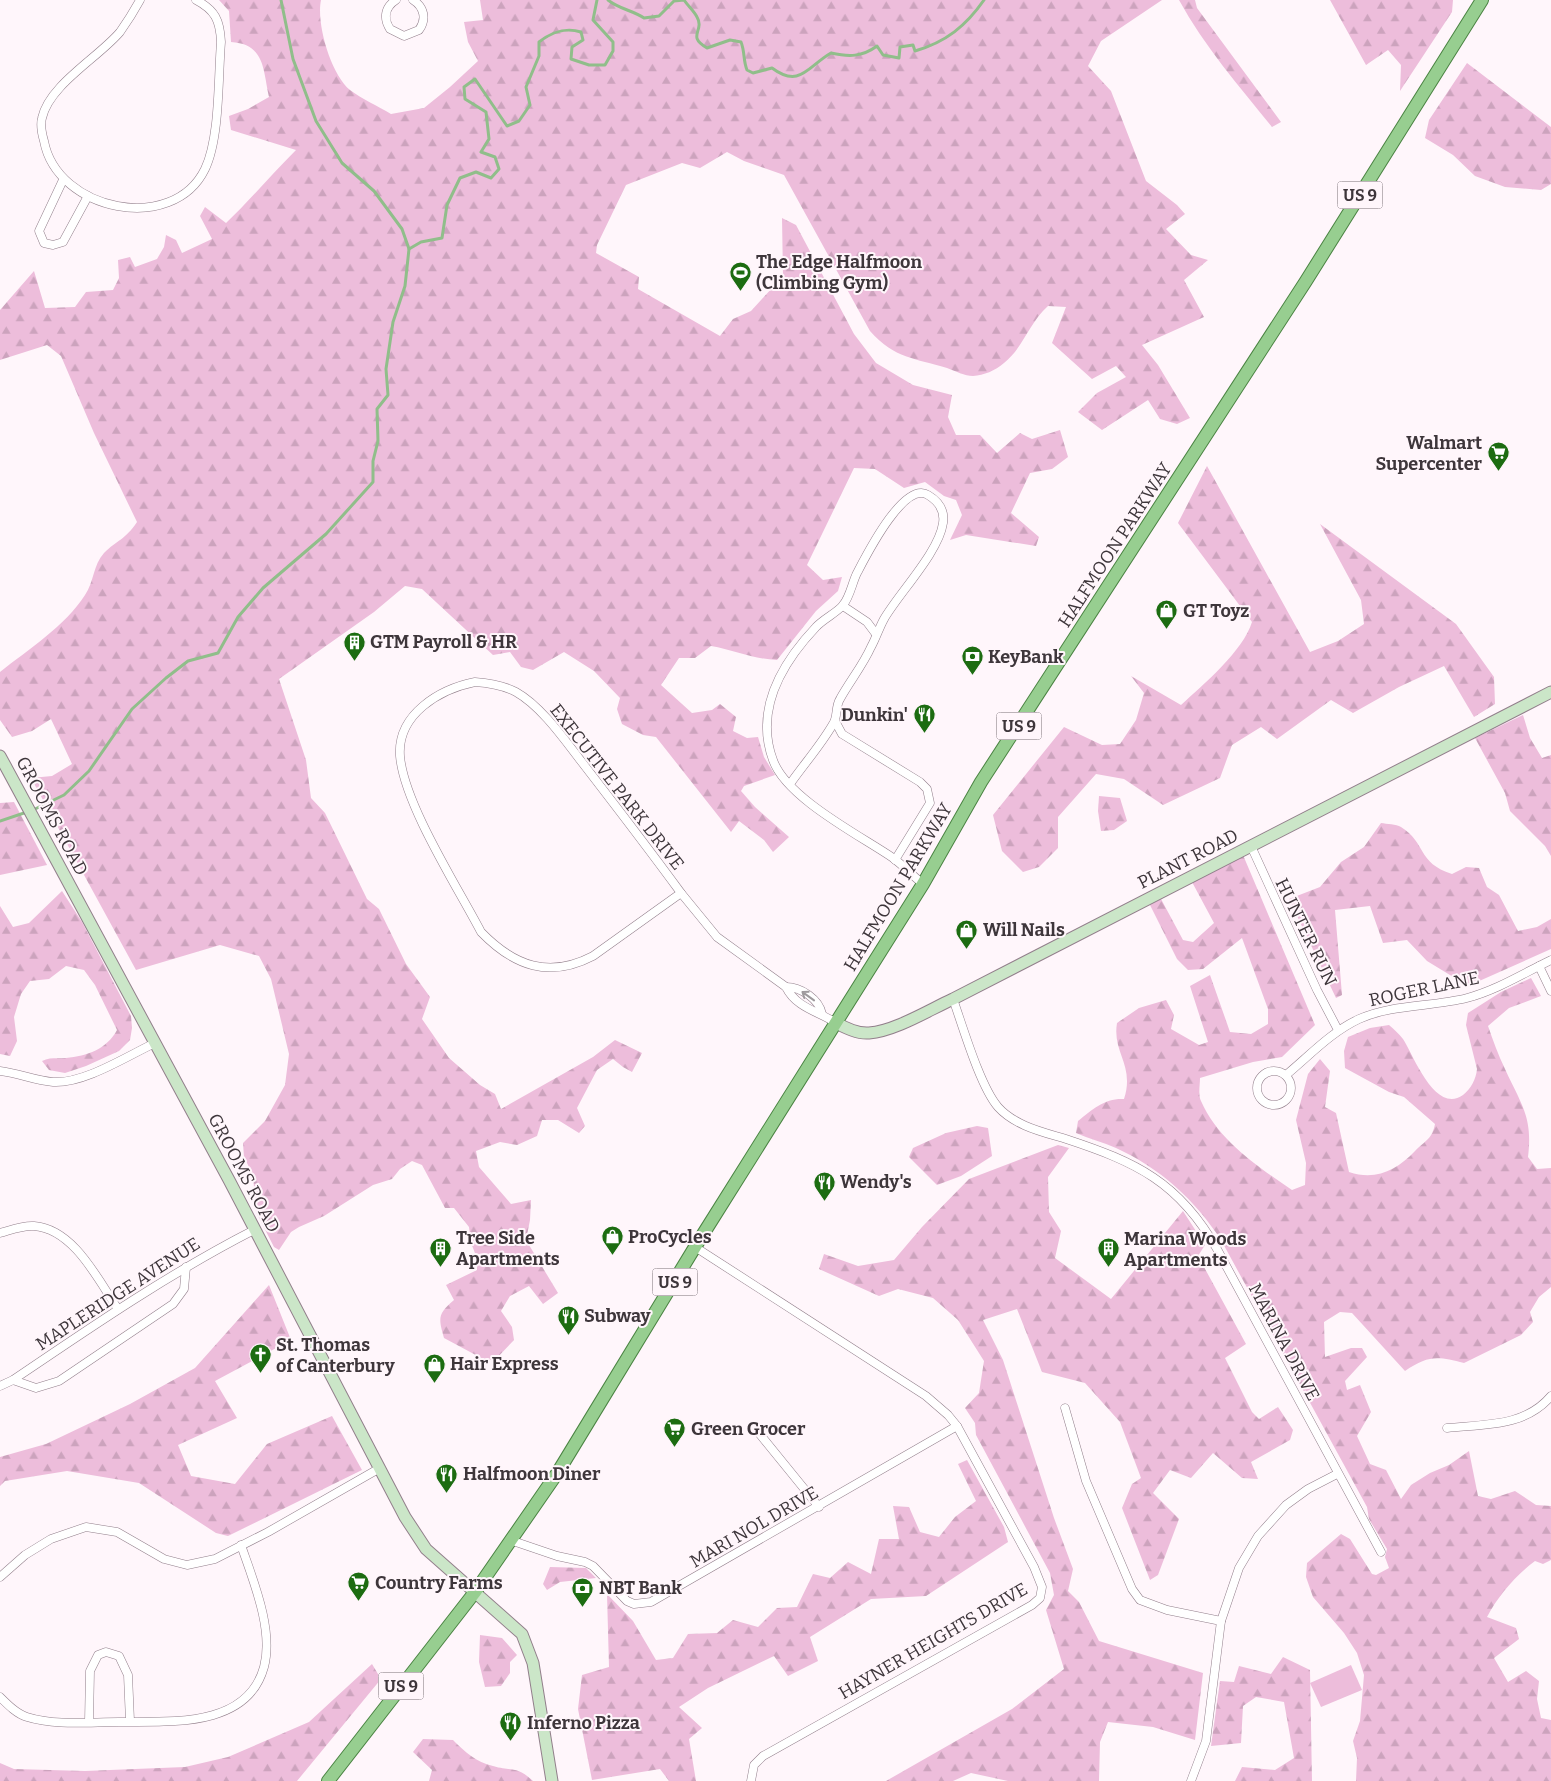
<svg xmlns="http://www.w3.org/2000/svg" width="1551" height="1781" font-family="Bitter,serif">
	<defs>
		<pattern id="forest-firs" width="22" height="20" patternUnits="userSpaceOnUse" patternTransform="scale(1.25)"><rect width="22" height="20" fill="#edbddb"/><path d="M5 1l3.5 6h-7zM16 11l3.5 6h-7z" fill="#cca3bd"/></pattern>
	</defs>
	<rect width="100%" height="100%" fill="#fff6fb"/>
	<!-- green -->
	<polygon fill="#edbddb" points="1351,1665 1362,1690 1321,1707 1310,1683"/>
	<!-- forest -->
	<g fill="url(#forest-firs)">
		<path d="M219 0H321C316 24 331 74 350 90 362 99 378 106 391 114L424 108 450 87 478 61 468 42 464 22 483 20 480 0H1162L1101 41 1088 66 1111 91 1146 181 1177 205 1185 214 1166 229 1191 255 1208 260 1184 280 1204 317 1142 345 1158 365 1190 418 1177 424 1160 419 1148 400 1102 430 1078 412 1097 393 1126 377 1116 366 1092 379 1052 343 1066 307 1048 306C1029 323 1023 348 1004 363 995 371 984 375 973 376 965 376 955 371 947 368 915 358 895 359 870 331L784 175 744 161 727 152 700 168 682 163 626 185 597 245 596 253 639 277 638 289 720 336 733 319 751 311 783 276 782 218 796 225 854 334 876 363 913 385 952 395 948 417 956 435H980L997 453 1020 433 1032 439 1060 430 1068 457 1052 469 1030 473 1011 513 1039 537 1036 546 966 535 950 540 962 515 956 500 944 496 925 482 904 488 875 469 854 468 807 565 823 580 842 577 838 591 816 611 777 660C753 659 734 650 711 646L695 658H679L661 685 692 713 712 710 720 704 736 717 733 731 747 738 758 737 764 757 775 775 744 786 741 791 755 807 789 837 773 852 764 840 739 821 731 832 656 737 643 735 622 724 617 709 620 698 594 671 564 652 533 670 521 667 510 652 493 655 422 589 405 586 374 612 279 679 306 760 311 798 325 813 367 899 379 909 406 964 430 997 422 1019 449 1058 480 1085 495 1094 501 1109 593 1057 615 1040 642 1053 632 1072 623 1067 613 1059 597 1070 577 1108 585 1126 579 1133 558 1120H542L537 1136 517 1145 500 1142 476 1151 479 1167 511 1204 531 1200 530 1220 526 1240 558 1293 543 1304 529 1286 510 1296 501 1311 512 1327 514 1340 495 1360H485L444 1338C438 1317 438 1314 454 1300L446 1285 477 1270V1258L471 1243 469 1227 454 1208H445L422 1165 412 1161 400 1169 392 1179 373 1185 324 1216 299 1227 291 1232 279 1250 274 1247 256 1212 253 1175 244 1157 243 1143 265 1121 285 1085 289 1054 271 979 259 956 220 945 136 970 31 778 52 776 72 764 51 719 32 731 12 737 0 720V672C29 649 65 626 85 595 94 582 93 565 104 553 117 540 125 540 137 522L94 433 61 356 47 345 0 360V310L34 271 45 308 75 307 86 292 113 290 119 278 118 260 130 257 135 267 157 259 164 247 166 235 176 240 182 253 212 239 200 216 205 207 226 223C250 200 272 174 296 150L231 130 229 116 248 109 269 97C263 70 265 44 231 42L229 11Z"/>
		<path d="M1179 0H1195L1197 8 1281 122 1272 127C1239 86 1204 46 1179 0Z"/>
		<polygon points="1330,0 1453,0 1452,12 1400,91 1401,65 1388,50 1366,65"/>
		<polygon points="1467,63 1551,127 1551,184 1541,190 1505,187 1475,176 1453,155 1425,138 1429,120"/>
		<path d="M1207 466 1310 652 1338 641 1364 624 1361 600 1320 524 1456 624 1494 677 1495 704 1474 717 1444 666 1399 687 1353 713 1331 700 1277 739 1261 727 1232 745 1220 778 1163 805 1124 779 1096 774 1058 817V848L1039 867 1023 872 1002 851 993 815 1064 727 1102 745 1120 744 1136 720 1144 693 1131 676 1181 705C1204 684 1243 651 1252 622L1178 523Z"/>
		<polygon points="1523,715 1530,738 1542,758 1551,755 1551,856 1545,846 1510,811 1505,793 1475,738"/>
		<polygon points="1099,796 1120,798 1127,821 1114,830 1101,831 1098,811"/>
		<polygon points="14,802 47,865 0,875 0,803"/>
		<path d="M1381 823C1387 824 1396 824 1401 827 1426 842 1417 863 1452 874L1466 867 1479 868 1487 887 1499 895 1518 931 1537 927 1551 919V949L1468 986 1427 961 1407 940 1383 943 1370 906 1335 910 1342 995 1336 998 1289 899 1320 887 1341 862 1364 847Z"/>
		<path d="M1243 855 1315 1025 1282 1057 1253 1062 1200 1078C1200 1085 1198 1095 1201 1101 1218 1140 1258 1167 1292 1190L1305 1185 1306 1163 1296 1120 1308 1074 1320 1059 1330 1071 1325 1107 1336 1113 1349 1172C1376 1181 1397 1170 1415 1151 1426 1140 1432 1139 1435 1124L1404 1097 1389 1092 1345 1068 1344 1051 1348 1037 1370 1028 1389 1025C1394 1029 1399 1034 1403 1039 1413 1054 1435 1115 1463 1095 1471 1089 1476 1079 1477 1069L1466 1025 1468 1013 1501 992 1531 978 1541 996 1509 1008 1488 1026C1493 1040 1498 1055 1505 1069 1521 1104 1533 1117 1528 1157L1537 1169 1551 1168V1287L1539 1297 1530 1312 1533 1322 1521 1335 1464 1363C1438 1356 1428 1355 1405 1371L1352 1313 1340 1312 1324 1322 1325 1357 1351 1348H1362L1367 1357 1345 1381 1347 1390 1360 1385 1371 1412 1357 1436 1370 1464 1386 1470 1401 1499 1411 1485 1430 1473 1449 1465 1469 1451 1478 1496 1491 1499 1515 1491 1536 1505 1551 1506V1560L1543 1564 1535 1561C1516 1575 1498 1596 1487 1617L1516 1628 1519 1639 1494 1658 1508 1682 1526 1671 1539 1681 1537 1699 1541 1718 1551 1720V1781H1356L1357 1758 1353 1741 1360 1721 1364 1675 1357 1653 1344 1633 1313 1597 1306 1577 1307 1563 1341 1534 1350 1539 1372 1574 1376 1575 1389 1568 1385 1557 1387 1549 1369 1519 1367 1507 1221 1240C1195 1200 1160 1168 1116 1148 1103 1142 1089 1139 1076 1133L1078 1121C1093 1109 1105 1098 1124 1099 1135 1065 1112 1053 1117 1023L1139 1008 1166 1000 1174 1015 1171 1029 1199 1045 1208 1042 1190 986 1210 975 1230 1032 1251 1034 1268 1024V1009L1242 938 1203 969 1188 970 1177 959 1150 905 1161 899 1183 940 1193 942 1214 923 1192 882Z"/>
		<path d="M62 891 82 922 131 1016 132 1028 130 1040 119 1051 86 1066 65 1073 49 1070 42 1061C50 1057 57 1059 66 1058 87 1056 107 1049 117 1030L95 985 84 970 66 966 49 979 30 981 21 994 14 1017 17 1041 10 1056 0 1054V906L13 927 29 923Z"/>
		<polygon points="977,1126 988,1128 992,1156 961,1176 937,1185 909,1157 913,1148 946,1133"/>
		<polygon points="1058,1145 1069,1148 1048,1177 1049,1212 1061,1231 1055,1258 1111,1299 1183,1211 1205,1245 1198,1256 1246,1344 1225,1358 1252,1412 1259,1419 1278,1407 1293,1430 1290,1440 1251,1462 1258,1479 1242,1478 1213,1453 1191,1478 1170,1470 1153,1493 1179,1519 1158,1575 1150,1580 1122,1508 1132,1484 1141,1478 1120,1422 1085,1383 1042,1372 1017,1309 983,1320 1003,1360 1054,1518 1073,1569 1068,1591 1079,1602 1099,1641 1203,1673 1195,1740 1153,1727 1108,1722 1100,1742 1099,1781 1008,1781 971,1773 953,1781 886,1781 1012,1709 1064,1669 1046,1610 1054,1595 1050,1573 976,1435 975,1423 965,1408 979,1393 984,1361 958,1320 933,1298 898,1289 879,1296 819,1269 824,1254 858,1266 894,1260 922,1227 969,1179"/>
		<polygon points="269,1285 291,1340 215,1381 237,1418 178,1445 191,1476 235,1484 267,1444 332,1416 362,1470 228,1536 216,1533 139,1483 67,1471 5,1481 0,1486 0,1457 46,1444 130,1404 195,1368"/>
		<polygon points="967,1460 1004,1527 1008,1542 926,1596 871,1599 810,1637 818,1661 788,1676 774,1656 708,1688 679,1707 702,1728 689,1739 696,1781 669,1781 660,1769 592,1780 578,1709 582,1675 609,1667 607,1594 633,1621 656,1660 673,1658 688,1634 717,1633 733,1620 758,1627 777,1608 797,1607 813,1574 830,1578 848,1562 871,1574 879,1539 899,1539 893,1506 909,1507 920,1532 939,1537 955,1517 976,1501 958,1464"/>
		<polygon points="550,1567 586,1568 596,1578 560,1582 547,1590 543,1584"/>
		<polygon points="480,1635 502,1638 517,1655 510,1662 510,1673 501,1686 485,1687 479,1662"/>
		<polygon points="1283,1657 1310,1670 1312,1781 1235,1781 1242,1767 1275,1770 1294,1758 1284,1702 1256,1697 1243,1706 1241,1743 1211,1746 1220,1681 1234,1682 1239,1666 1271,1674"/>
		<polygon points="372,1664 381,1679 297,1781 0,1781 0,1763 14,1769 85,1771 185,1767 228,1757 309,1722"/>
		<path d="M423 1739 453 1740C465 1752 476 1762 493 1766 513 1772 516 1765 533 1781H429L432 1770 413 1752Z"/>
	</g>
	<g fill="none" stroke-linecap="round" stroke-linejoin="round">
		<!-- stream -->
		<g stroke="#90be8a" stroke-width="3">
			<polyline points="281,0 293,59 316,121 342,163 374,191 402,229 409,249"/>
			<path d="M608 0C619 9 632 10 644 18L659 16 674 1 684 0C688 6 694 11 697 17 705 31 686 36 707 48L730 40 741 42C745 52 743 60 747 70L753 73 772 68C800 89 808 66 831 53 849 57 862 57 877 46L883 55 899 58 900 47 913 45 915 51C946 42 966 26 984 0"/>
			<path d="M33 810 64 795 89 771 132 709 166 678 188 661 218 653 238 617 263 588 326 534 373 482V461L378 441 377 409 388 395 386 369 393 322 405 286 409 249 421 242 442 238 447 205 460 178 476 172 491 178 499 169 495 157 481 152 489 139 486 112 465 99 464 87 475 79 507 126 519 121 530 105 526 87 539 56V42C552 32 565 27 581 32L583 40 572 47 571 59 589 65H605L613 51V42L593 20 597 0"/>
			<polyline points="0,821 27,812"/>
		</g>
		<defs>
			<g id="street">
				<path d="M140 0C134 11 127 22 120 32 99 57 49 85 42 118 40 125 42 134 44 141 57 211 173 235 205 169 220 138 218 78 221 42 220 20 215 10 196 0"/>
				<path d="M396 0C385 7 383 18 390 29L404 36 419 30C427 19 424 7 413 0"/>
				<polyline points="63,180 39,231 44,243 53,245 63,242 88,196"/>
				<polyline points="843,606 867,622 876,634"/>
				<path d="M475 682C489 683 503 685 516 692 541 706 564 739 581 761 615 805 648 848 681 893L593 956C549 979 514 966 481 932 458 888 404 804 400 756 397 714 440 689 475 682Z"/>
				<polyline points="835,721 842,734 920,782 927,789 930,803 895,860"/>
				<path d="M790 784C804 764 821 745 833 724 838 717 835 707 840 699 850 681 863 665 871 647 876 638 879 628 884 619 899 593 939 552 943 523 945 510 938 501 928 495 904 480 866 556 857 573 852 583 850 597 843 605 838 612 823 619 816 627 782 663 754 709 773 760 786 798 861 836 893 858 904 866 913 876 923 884"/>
				<polyline points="1251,846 1317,990 1338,1030"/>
				<path d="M681 893 717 937 786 987C796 1008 820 1012 836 1023"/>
				<polyline points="1539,966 1551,991"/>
				<path d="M786 987C801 987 819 999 822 1014"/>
				<path d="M953 999C963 1027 980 1086 998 1107 1015 1126 1043 1132 1066 1139 1136 1162 1179 1182 1217 1249L1381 1552"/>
				<path d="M0 1071C18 1073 36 1081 53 1082 84 1084 127 1056 155 1043"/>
				<circle cx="1274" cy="1088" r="17"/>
				<path d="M1286 1075C1309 1056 1331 1032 1359 1019 1392 1004 1432 1007 1467 998 1497 990 1524 973 1551 960"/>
				<path d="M0 1233C11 1230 23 1225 34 1226 74 1229 98 1280 118 1309"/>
				<polyline points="695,1247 926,1396 948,1415 957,1426 1034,1567 1042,1587 1040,1598 1032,1605 763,1756 754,1765 751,1781"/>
				<polyline points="13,1380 36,1388 59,1381 173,1304 184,1289 186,1267"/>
				<path d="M0 1386 13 1380C91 1327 170 1273 254 1230"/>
				<polyline points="1065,1408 1086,1481 1132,1589 1140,1600 1167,1610 1221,1621"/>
				<path d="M1447 1428C1485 1424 1525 1427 1551 1396"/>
				<polyline points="758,1432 819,1507"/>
				<polyline points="510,1540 557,1556 585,1562 593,1566 627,1601 634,1604 651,1602 957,1426"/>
				<polyline points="0,1577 25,1555 51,1539 86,1527 117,1532 164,1559 187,1565 215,1559 268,1532 380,1468"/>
				<path d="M0 1697C8 1705 17 1714 27 1717 56 1726 89 1722 119 1722 168 1721 247 1729 264 1667 274 1630 253 1580 241 1545"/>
				<polyline points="89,1722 90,1671 98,1655 106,1652 119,1656 128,1675 130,1721"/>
				<polyline points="1191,1781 1206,1741 1221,1621 1239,1568 1258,1536 1286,1505 1308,1489 1337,1474"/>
			</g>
			<g id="secondary">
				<polyline points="0,756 229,1180 405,1517 426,1549 522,1634 533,1663 552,1781"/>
				<path d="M836 1023C846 1028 858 1034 869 1033 895 1031 929 1010 953 999L1551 692"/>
			</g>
			<polyline id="primary" points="328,1781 475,1592 558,1472 695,1247 923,884 981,782 1306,281 1482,0"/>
		</defs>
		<!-- street casing -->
		<use href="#street" stroke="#927f8b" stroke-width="9"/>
		<!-- secondary casing -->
		<use href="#secondary" stroke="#927f8b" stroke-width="13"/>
		<!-- primary casing -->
		<use href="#primary" stroke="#4a8342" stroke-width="14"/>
		<!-- street -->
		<use href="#street" stroke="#fff" stroke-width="8"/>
		<!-- secondary -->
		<use href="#secondary" stroke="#cbe6c8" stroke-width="11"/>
		<!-- primary -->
		<use href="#primary" stroke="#97ce90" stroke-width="12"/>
	</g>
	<!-- one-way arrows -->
	<defs><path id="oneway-shaft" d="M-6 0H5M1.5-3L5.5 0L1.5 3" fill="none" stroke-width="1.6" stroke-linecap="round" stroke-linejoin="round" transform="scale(1.25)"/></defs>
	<use stroke="#9e9a9d" href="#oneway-shaft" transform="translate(808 996) rotate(-144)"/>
	<!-- icons -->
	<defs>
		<symbol id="stadium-pin" viewBox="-11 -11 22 30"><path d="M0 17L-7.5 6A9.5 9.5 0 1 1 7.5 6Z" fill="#1c6c11" stroke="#fff6fb"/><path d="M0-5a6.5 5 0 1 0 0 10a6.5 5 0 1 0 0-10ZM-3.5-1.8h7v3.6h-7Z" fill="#fff"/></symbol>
		<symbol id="supermarket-pin" viewBox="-11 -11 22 30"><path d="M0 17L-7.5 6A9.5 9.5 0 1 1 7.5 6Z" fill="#1c6c11" stroke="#fff6fb"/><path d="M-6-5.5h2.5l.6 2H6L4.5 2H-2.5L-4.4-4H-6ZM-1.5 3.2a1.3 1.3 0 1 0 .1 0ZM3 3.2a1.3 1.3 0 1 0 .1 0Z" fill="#fff"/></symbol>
		<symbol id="shop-pin" viewBox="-11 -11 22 30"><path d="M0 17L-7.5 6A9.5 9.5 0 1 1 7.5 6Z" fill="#1c6c11" stroke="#fff6fb"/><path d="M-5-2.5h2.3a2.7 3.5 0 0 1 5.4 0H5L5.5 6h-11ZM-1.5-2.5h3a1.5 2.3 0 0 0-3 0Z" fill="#fff"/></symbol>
		<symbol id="building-pin" viewBox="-11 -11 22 30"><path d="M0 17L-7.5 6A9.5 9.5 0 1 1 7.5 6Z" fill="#1c6c11" stroke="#fff6fb"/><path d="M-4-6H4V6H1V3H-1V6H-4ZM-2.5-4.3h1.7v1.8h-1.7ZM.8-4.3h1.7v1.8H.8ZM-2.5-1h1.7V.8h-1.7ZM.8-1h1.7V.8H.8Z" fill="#fff"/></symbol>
		<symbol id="bank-pin" viewBox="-11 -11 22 30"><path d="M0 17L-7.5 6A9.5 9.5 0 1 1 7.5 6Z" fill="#1c6c11" stroke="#fff6fb"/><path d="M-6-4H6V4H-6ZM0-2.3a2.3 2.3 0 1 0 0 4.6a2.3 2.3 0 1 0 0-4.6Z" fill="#fff"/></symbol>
		<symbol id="restaurant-pin" viewBox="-11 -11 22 30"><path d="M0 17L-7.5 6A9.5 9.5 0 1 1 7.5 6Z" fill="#1c6c11" stroke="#fff6fb"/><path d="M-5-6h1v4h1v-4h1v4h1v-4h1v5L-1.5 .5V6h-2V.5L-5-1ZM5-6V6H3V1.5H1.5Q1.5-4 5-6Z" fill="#fff"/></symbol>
		<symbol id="church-pin" viewBox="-11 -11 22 30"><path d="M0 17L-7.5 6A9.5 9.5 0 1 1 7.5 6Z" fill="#1c6c11" stroke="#fff6fb"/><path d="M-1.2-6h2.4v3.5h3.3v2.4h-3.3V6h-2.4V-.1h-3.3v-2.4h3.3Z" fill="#fff"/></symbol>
	</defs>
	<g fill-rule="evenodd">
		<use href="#stadium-pin" x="728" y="260" width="25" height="34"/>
		<use href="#supermarket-pin" x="1486" y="440" width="25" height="34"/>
		<use href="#shop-pin" x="1154" y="598" width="25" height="34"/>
		<use href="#building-pin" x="342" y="630" width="25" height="34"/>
		<use href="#bank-pin" x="960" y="644" width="25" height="34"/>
		<use href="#restaurant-pin" x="912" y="702" width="25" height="34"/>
		<use href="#shop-pin" x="954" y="918" width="25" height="34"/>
		<use href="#restaurant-pin" x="812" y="1170" width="25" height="34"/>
		<use href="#shop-pin" x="600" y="1224" width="25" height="34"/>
		<use href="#building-pin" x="428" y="1236" width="25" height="34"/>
		<use href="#building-pin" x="1096" y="1236" width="25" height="34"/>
		<use href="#restaurant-pin" x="556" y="1304" width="25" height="34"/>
		<use href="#church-pin" x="248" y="1342" width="25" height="34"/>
		<use href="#shop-pin" x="422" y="1352" width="25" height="34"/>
		<use href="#supermarket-pin" x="662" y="1416" width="25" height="34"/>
		<use href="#restaurant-pin" x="434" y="1462" width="25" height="34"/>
		<use href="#supermarket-pin" x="346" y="1570" width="25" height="34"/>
		<use href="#bank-pin" x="570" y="1576" width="25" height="34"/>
		<use href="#restaurant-pin" x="498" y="1710" width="25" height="34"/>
	</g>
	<g text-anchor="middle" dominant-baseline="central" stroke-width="4" stroke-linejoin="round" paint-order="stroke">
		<!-- shield labels -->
		<g fill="#fff6fb" stroke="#787075" stroke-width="1">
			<rect x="1337.5" y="181.5" width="45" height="27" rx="4"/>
			<rect x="996.5" y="712.5" width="45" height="27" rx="4"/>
			<rect x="652.5" y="1268.5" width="45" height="27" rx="4"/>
			<rect x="378.5" y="1672.5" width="45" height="27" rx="4"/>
		</g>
		<g font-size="16" font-weight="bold" fill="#3e363b">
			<text x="1360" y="195">US 9</text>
			<text x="1019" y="726">US 9</text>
			<text x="675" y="1282">US 9</text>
			<text x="401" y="1686">US 9</text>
		</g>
		<!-- poi labels -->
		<g font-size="18" font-weight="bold" fill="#3e363b" stroke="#fff6fb" text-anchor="start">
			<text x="756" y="262">The Edge Halfmoon<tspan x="756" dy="21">(Climbing Gym)</tspan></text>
			<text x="1482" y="443" text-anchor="end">Walmart<tspan x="1482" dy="21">Supercenter</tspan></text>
			<text x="1183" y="611">GT Toyz</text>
			<text x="370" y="642">GTM Payroll &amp; HR</text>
			<text x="988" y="657">KeyBank</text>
			<text x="908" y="715" text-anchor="end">Dunkin'</text>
			<text x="983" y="930">Will Nails</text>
			<text x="840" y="1182">Wendy's</text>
			<text x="628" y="1237">ProCycles</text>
			<text x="456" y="1238">Tree Side<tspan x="456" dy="21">Apartments</tspan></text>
			<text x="1124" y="1239">Marina Woods<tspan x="1124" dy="21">Apartments</tspan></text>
			<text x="584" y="1316">Subway</text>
			<text x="276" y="1345">St. Thomas<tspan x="276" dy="21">of Canterbury</tspan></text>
			<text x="450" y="1364">Hair Express</text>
			<text x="691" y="1429">Green Grocer</text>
			<text x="463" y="1474">Halfmoon Diner</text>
			<text x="375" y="1583">Country Farms</text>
			<text x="599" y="1588">NBT Bank</text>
			<text x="527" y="1723">Inferno Pizza</text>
		</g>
		<!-- street labels -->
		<g font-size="18" fill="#3e363b" stroke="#fff6fb">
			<text transform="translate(1115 545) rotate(-57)">HALFMOON PARKWAY</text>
			<text transform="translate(617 787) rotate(52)">EXECUTIVE PARK DRIVE</text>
			<text transform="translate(52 816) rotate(62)">GROOMS ROAD</text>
			<text transform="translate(1188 859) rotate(-27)">PLANT ROAD</text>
			<text transform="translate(898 887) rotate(-59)">HALFMOON PARKWAY</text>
			<text transform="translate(1306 932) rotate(64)">HUNTER RUN</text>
			<text transform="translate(1424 989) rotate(-12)">ROGER LANE</text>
			<text transform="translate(244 1173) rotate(62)">GROOMS ROAD</text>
			<text transform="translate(118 1294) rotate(-33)">MAPLERIDGE AVENUE</text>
			<text transform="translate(1284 1342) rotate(62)">MARINA DRIVE</text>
			<text transform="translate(754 1527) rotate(-30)">MARI NOL DRIVE</text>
			<text transform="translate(933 1641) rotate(-30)">HAYNER HEIGHTS DRIVE</text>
		</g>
	</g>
</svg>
